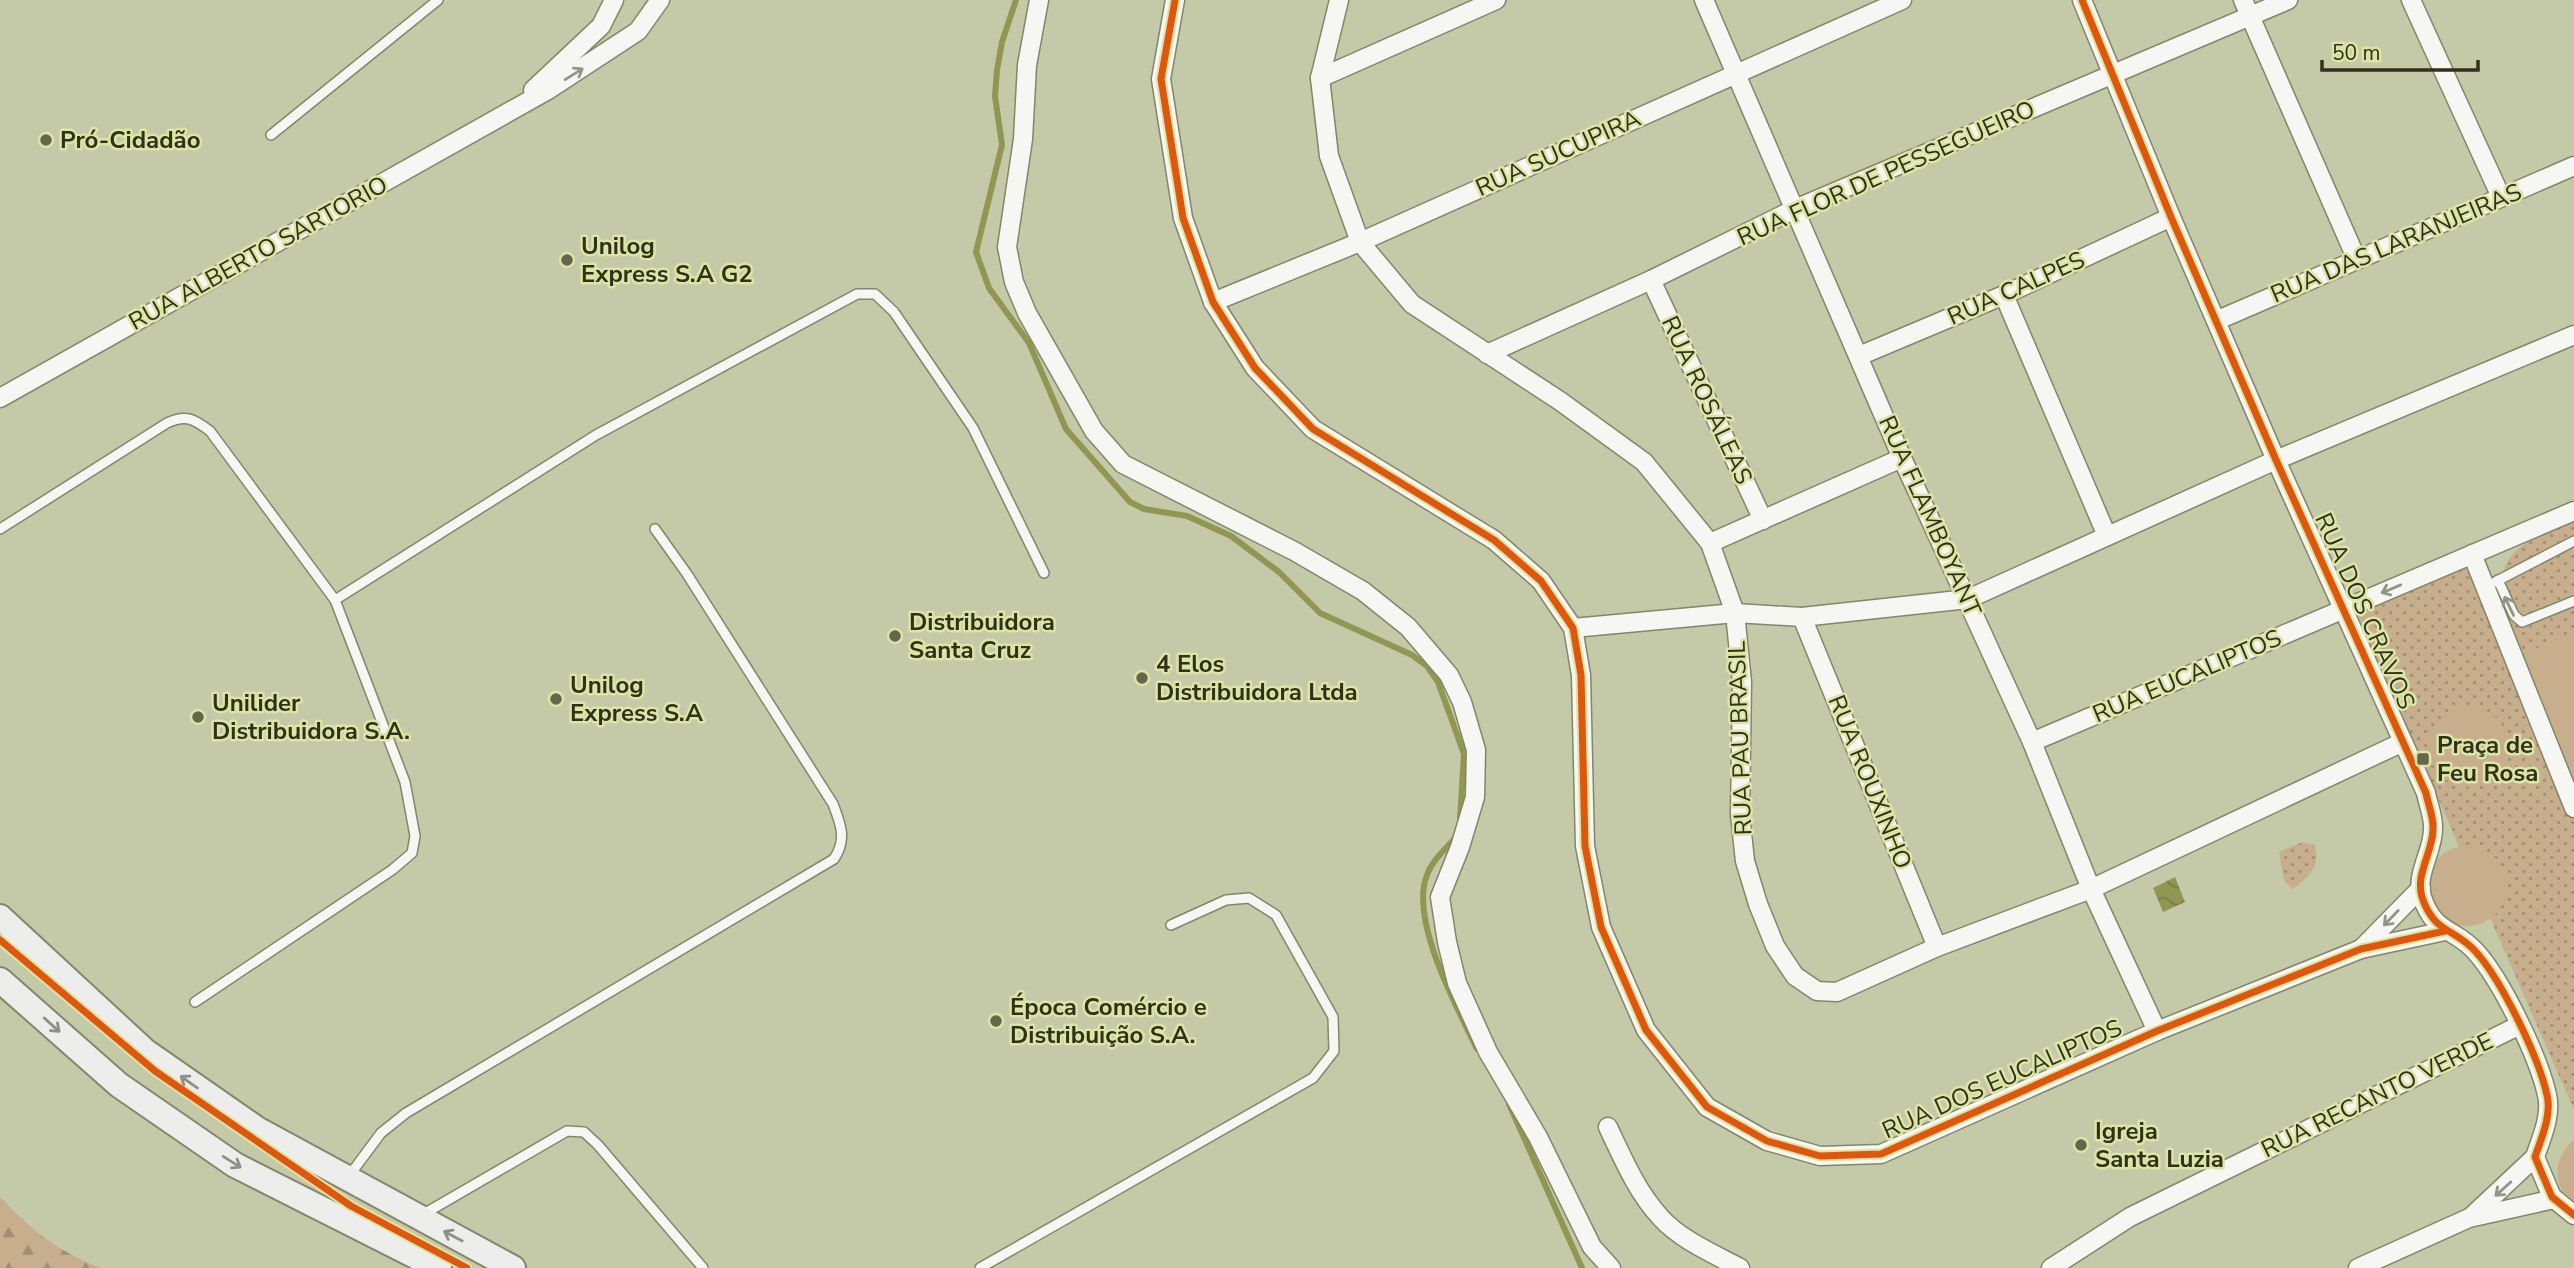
<svg xmlns="http://www.w3.org/2000/svg" width="2574" height="1268" font-family="'Nunito Sans',sans-serif">
	<defs>
		<pattern id="grass-dots" width="8" height="8" patternUnits="userSpaceOnUse" patternTransform="scale(1.75)"><rect width="8" height="8" fill="#c7ae8d"/><path d="M2 2h.1M6 6h.1" fill="none" stroke="#a28e72" stroke-width="1.8" stroke-linecap="round"/></pattern>
		<pattern id="forest-firs" width="22" height="20" patternUnits="userSpaceOnUse" patternTransform="scale(1.75)"><rect width="22" height="20" fill="#c7ae8d"/><path d="M5 1l3.5 6h-7zM16 11l3.5 6h-7z" fill="#a28e72"/></pattern>
		<pattern id="water-waves" width="16" height="10" patternUnits="userSpaceOnUse" patternTransform="scale(1.75)"><rect width="16" height="10" fill="#919753"/><path d="M0 5q4-4 8 0t8 0" fill="none" stroke="#777c44"/></pattern>
	</defs>
	<rect width="100%" height="100%" fill="#c4c9a7"/>
	<!-- grass -->
	<g fill="url(#grass-dots)">
		<path d="M2574 520V788L2501 620C2496 549 2515 547 2574 520Z"/>
		<polygon points="2464,558 2574,815 2574,1110 2354,606"/>
		<path d="M2303 842 2315 845C2320 868 2310 875 2293 889L2284 881 2279 852Z"/>
	</g>
	<!-- forest -->
	<path fill="url(#forest-firs)" d="M0 1197C30 1229 60 1253 101 1268H0Z"/>
	<!-- garden -->
	<g fill="#c7ae8d">
		<polygon points="2574,631 2574,788 2518,657"/>
		<circle cx="2469" cy="747" r="40"/>
		<circle cx="2467" cy="886" r="40"/>
		<path d="M2574 1140V1204C2552 1187 2552 1158 2574 1140Z"/>
	</g>
	<!-- water -->
	<polygon fill="url(#water-waves)" points="2175,877 2185,902 2163,912 2153,888"/>
	<g fill="none" stroke-linecap="round" stroke-linejoin="round">
		<!-- stream -->
		<g stroke="#919753" stroke-width="6">
			<polyline points="1016,0 1002,42 997,70 995,96 1002,145 976,252 989,288 1029,343 1066,429 1130,502 1144,509 1187,516 1231,536 1279,572 1320,613 1412,655 1427,666 1438,682 1464,754 1460,819"/>
			<path d="M1457 836C1447 848 1432 860 1427 875 1409 920 1457 1007 1477 1049"/>
			<polyline points="1509,1104 1582,1268"/>
		</g>
		<defs>
			<g id="lane">
				<polyline points="271,135 438,0"/>
				<path d="M0 529 167 423C186 414 194 419 210 431L335 600 405 782 415 836 412 853 392 870 195 1002"/>
				<polyline points="2498,580 2514,615 2522,622 2574,601"/>
				<polyline points="2495,582 2574,541"/>
				<polyline points="335,600 596,435 857,294 875,294 894,312 973,428 1044,573"/>
				<path d="M349 1176 381 1133 406 1113 834 859C847 839 841 825 833 804L687 574 655 529"/>
				<polyline points="422,1215 567,1131 584,1132 598,1145 703,1268"/>
				<polyline points="980,1268 1313,1078 1334,1051 1333,1017 1276,915 1249,898 1226,900 1171,925"/>
			</g>
			<g id="street">
				<polyline points="1039,0 1027,65 1023,139 1007,247 1014,282 1027,313 1094,431 1123,464 1294,551 1363,591 1408,627 1449,675 1462,702 1476,750 1475,797 1460,847 1440,897 1447,942 1457,983 1488,1052 1538,1137 1592,1247 1611,1268"/>
				<polyline points="1175,0 1161,79 1183,218 1213,302 1255,368 1313,429 1494,540 1541,581 1573,628 1581,675 1585,846 1601,927 1646,1030 1707,1107 1767,1141 1820,1156 1881,1154 2157,1031 2361,949 2445,931"/>
				<polyline points="1339,0 1320,78 1329,156 1360,242 1412,304 1560,401 1644,462 1710,543 1735,613 1742,682 1740,815 1745,861 1758,904 1775,946 1795,976 1817,991 1837,992 1937,947 2091,889 2403,742"/>
				<polyline points="1704,0 1902,458 2032,742 2091,889 2157,1031"/>
				<path d="M2082 0 2171 217 2276 460 2426 793C2428 804 2434 818 2433 829 2433 852 2415 874 2422 897 2434 934 2455 928 2476 952 2502 981 2539 1058 2547 1095 2552 1115 2541 1139 2535 1157L2552 1197 2574 1215"/>
				<polyline points="2243,0 2357,260"/>
				<polyline points="2411,0 2501,197"/>
				<polyline points="1320,78 1496,0"/>
				<polyline points="533,90 601,26 614,0"/>
				<polyline points="1651,280 1763,520"/>
				<polyline points="2004,295 2107,536"/>
				<polyline points="1213,302 1360,242 1902,0"/>
				<polyline points="2218,320 2574,166"/>
				<polyline points="1487,354 1651,280 1795,209 2288,0"/>
				<polyline points="1859,356 2004,295 2171,217"/>
				<polyline points="0,398 548,90 638,31 660,0"/>
				<polyline points="1710,543 1902,458"/>
				<polyline points="2472,554 2574,808"/>
				<polyline points="1802,617 1937,947"/>
				<polyline points="1573,628 1735,613 1802,617 1968,599 2276,460 2574,335"/>
				<polyline points="2032,742 2574,511"/>
				<polyline points="2361,949 2421,888"/>
				<path d="M1608 1127C1623 1159 1637 1192 1661 1218 1681 1240 1714 1254 1740 1268"/>
				<polyline points="2472,1216 2535,1157"/>
				<polyline points="2051,1268 2130,1217 2520,1025"/>
				<polyline points="2358,1268 2469,1218 2554,1199"/>
			</g>
			<g id="secondary">
				<polyline points="0,917 145,1051 257,1129 513,1268"/>
				<polyline points="0,980 119,1085 235,1165 439,1268"/>
			</g>
		</defs>
		<!-- lane casing -->
		<use href="#lane" stroke="#83866b" stroke-width="12"/>
		<!-- street casing -->
		<use href="#street" stroke="#83866b" stroke-width="21"/>
		<!-- secondary casing -->
		<use href="#secondary" stroke="#83866b" stroke-width="28"/>
		<!-- lane -->
		<use href="#lane" stroke="#f6f7f2" stroke-width="9"/>
		<!-- street -->
		<use href="#street" stroke="#f6f7f2" stroke-width="18"/>
		<!-- secondary -->
		<use href="#secondary" stroke="#ededeb" stroke-width="24"/>
		<defs>
			<g id="cycleway">
				<polyline points="1175,0 1161,79 1183,218 1213,302 1255,368 1313,429 1494,540 1541,581 1573,628 1581,675 1585,846 1601,927 1646,1030 1707,1107 1767,1141 1820,1156 1881,1154 2157,1031 2361,949 2445,931"/>
				<path d="M2082 0 2171 217 2276 460 2426 793C2428 804 2434 818 2433 829 2433 852 2415 874 2422 897 2434 934 2455 928 2476 952 2502 981 2539 1058 2547 1095 2552 1115 2541 1139 2535 1157L2552 1197 2574 1215"/>
				<polyline points="0,940 155,1071 351,1206 467,1268"/>
			</g>
		</defs>
		<!-- cycleway casing -->
		<use href="#cycleway" stroke="#dce4a6" stroke-width="11"/>
		<!-- cycleway -->
		<use href="#cycleway" stroke="#df570d" stroke-width="7"/>
	</g>
	<!-- one-way arrows -->
	<defs><path id="oneway-shaft" d="M-6 0H5M1.5-3L5.5 0L1.5 3" fill="none" stroke-width="1.6" stroke-linecap="round" stroke-linejoin="round" transform="scale(1.75)"/></defs>
	<g stroke="#929486">
		<use href="#oneway-shaft" transform="translate(574 74) rotate(-32)"/>
		<use href="#oneway-shaft" transform="translate(2391 589) rotate(157)"/>
		<use href="#oneway-shaft" transform="translate(2509 606) rotate(-116)"/>
		<use href="#oneway-shaft" transform="translate(2391 918) rotate(134)"/>
		<use href="#oneway-shaft" transform="translate(2503 1189) rotate(138)"/>
	</g>
	<g stroke="#8e9082">
		<use href="#oneway-shaft" transform="translate(52 1025) rotate(42)"/>
		<use href="#oneway-shaft" transform="translate(189 1082) rotate(-145)"/>
		<use href="#oneway-shaft" transform="translate(232 1162) rotate(32)"/>
		<use href="#oneway-shaft" transform="translate(453 1236) rotate(-152)"/>
	</g>
	<!-- markers -->
	<g fill="#63674b" stroke="#dce4a6" stroke-width="2.5">
		<circle cx="46" cy="140" r="7"/>
		<circle cx="567" cy="260" r="7"/>
		<circle cx="895" cy="636" r="7"/>
		<circle cx="1142" cy="678" r="7"/>
		<circle cx="556" cy="699" r="7"/>
		<circle cx="198" cy="717" r="7"/>
		<rect x="2416" y="752" width="14" height="14" rx="3.5"/>
		<circle cx="996" cy="1021" r="7"/>
		<circle cx="2081" cy="1145" r="7"/>
	</g>
	<g text-anchor="middle" dominant-baseline="central" stroke-width="5" stroke-linejoin="round" paint-order="stroke">
		<!-- poi labels -->
		<g font-size="24" font-weight="bold" fill="#2f3219" stroke="#dce4a6" text-anchor="start">
			<text x="60" y="140">Pró-Cidadão</text>
			<text x="581" y="246">Unilog<tspan x="581" dy="28">Express S.A G2</tspan></text>
			<text x="909" y="622">Distribuidora<tspan x="909" dy="28">Santa Cruz</tspan></text>
			<text x="1156" y="664">4 Elos<tspan x="1156" dy="28">Distribuidora Ltda</tspan></text>
			<text x="570" y="685">Unilog<tspan x="570" dy="28">Express S.A</tspan></text>
			<text x="212" y="703">Unilider<tspan x="212" dy="28">Distribuidora S.A.</tspan></text>
			<text x="2437" y="745">Praça de<tspan x="2437" dy="28">Feu Rosa</tspan></text>
			<text x="1010" y="1007">Época Comércio e<tspan x="1010" dy="28">Distribuição S.A.</tspan></text>
			<text x="2095" y="1131">Igreja<tspan x="2095" dy="28">Santa Luzia</tspan></text>
		</g>
		<!-- street labels -->
		<g font-size="24" fill="#2f3219" stroke="#dce4a6">
			<text transform="translate(1558 153) rotate(-24)">RUA SUCUPIRA</text>
			<text transform="translate(1886 173) rotate(-24)">RUA FLOR DE PESSEGUEIRO</text>
			<text transform="translate(2396 243) rotate(-23)">RUA DAS LARANJEIRAS</text>
			<text transform="translate(258 253) rotate(-29)">RUA ALBERTO SARTORIO</text>
			<text transform="translate(2016 288) rotate(-24)">RUA CALPES</text>
			<text transform="translate(1707 400) rotate(65)">RUA ROSÁLEAS</text>
			<text transform="translate(1930 516) rotate(66)">RUA FLAMBOYANT</text>
			<text transform="translate(2365 611) rotate(66)">RUA DOS CRAVOS</text>
			<text transform="translate(2187 676) rotate(-23)">RUA EUCALIPTOS</text>
			<text transform="translate(1740 738) rotate(-92)">RUA PAU BRASIL</text>
			<text transform="translate(1870 782) rotate(68)">RUA ROUXINHO</text>
			<text transform="translate(2002 1079) rotate(-24)">RUA DOS EUCALIPTOS</text>
			<text transform="translate(2377 1095) rotate(-26)">RUA RECANTO VERDE</text>
		</g>
	</g>
	<!-- scale -->
	<path d="M2322 60v10h156v-10" fill="none" stroke="#2f3219" stroke-width="3.5"/>
	<text x="2332" y="60" font-size="21" fill="#2f3219" stroke="#dce4a6" stroke-width="5" paint-order="stroke">50 m</text>
</svg>
